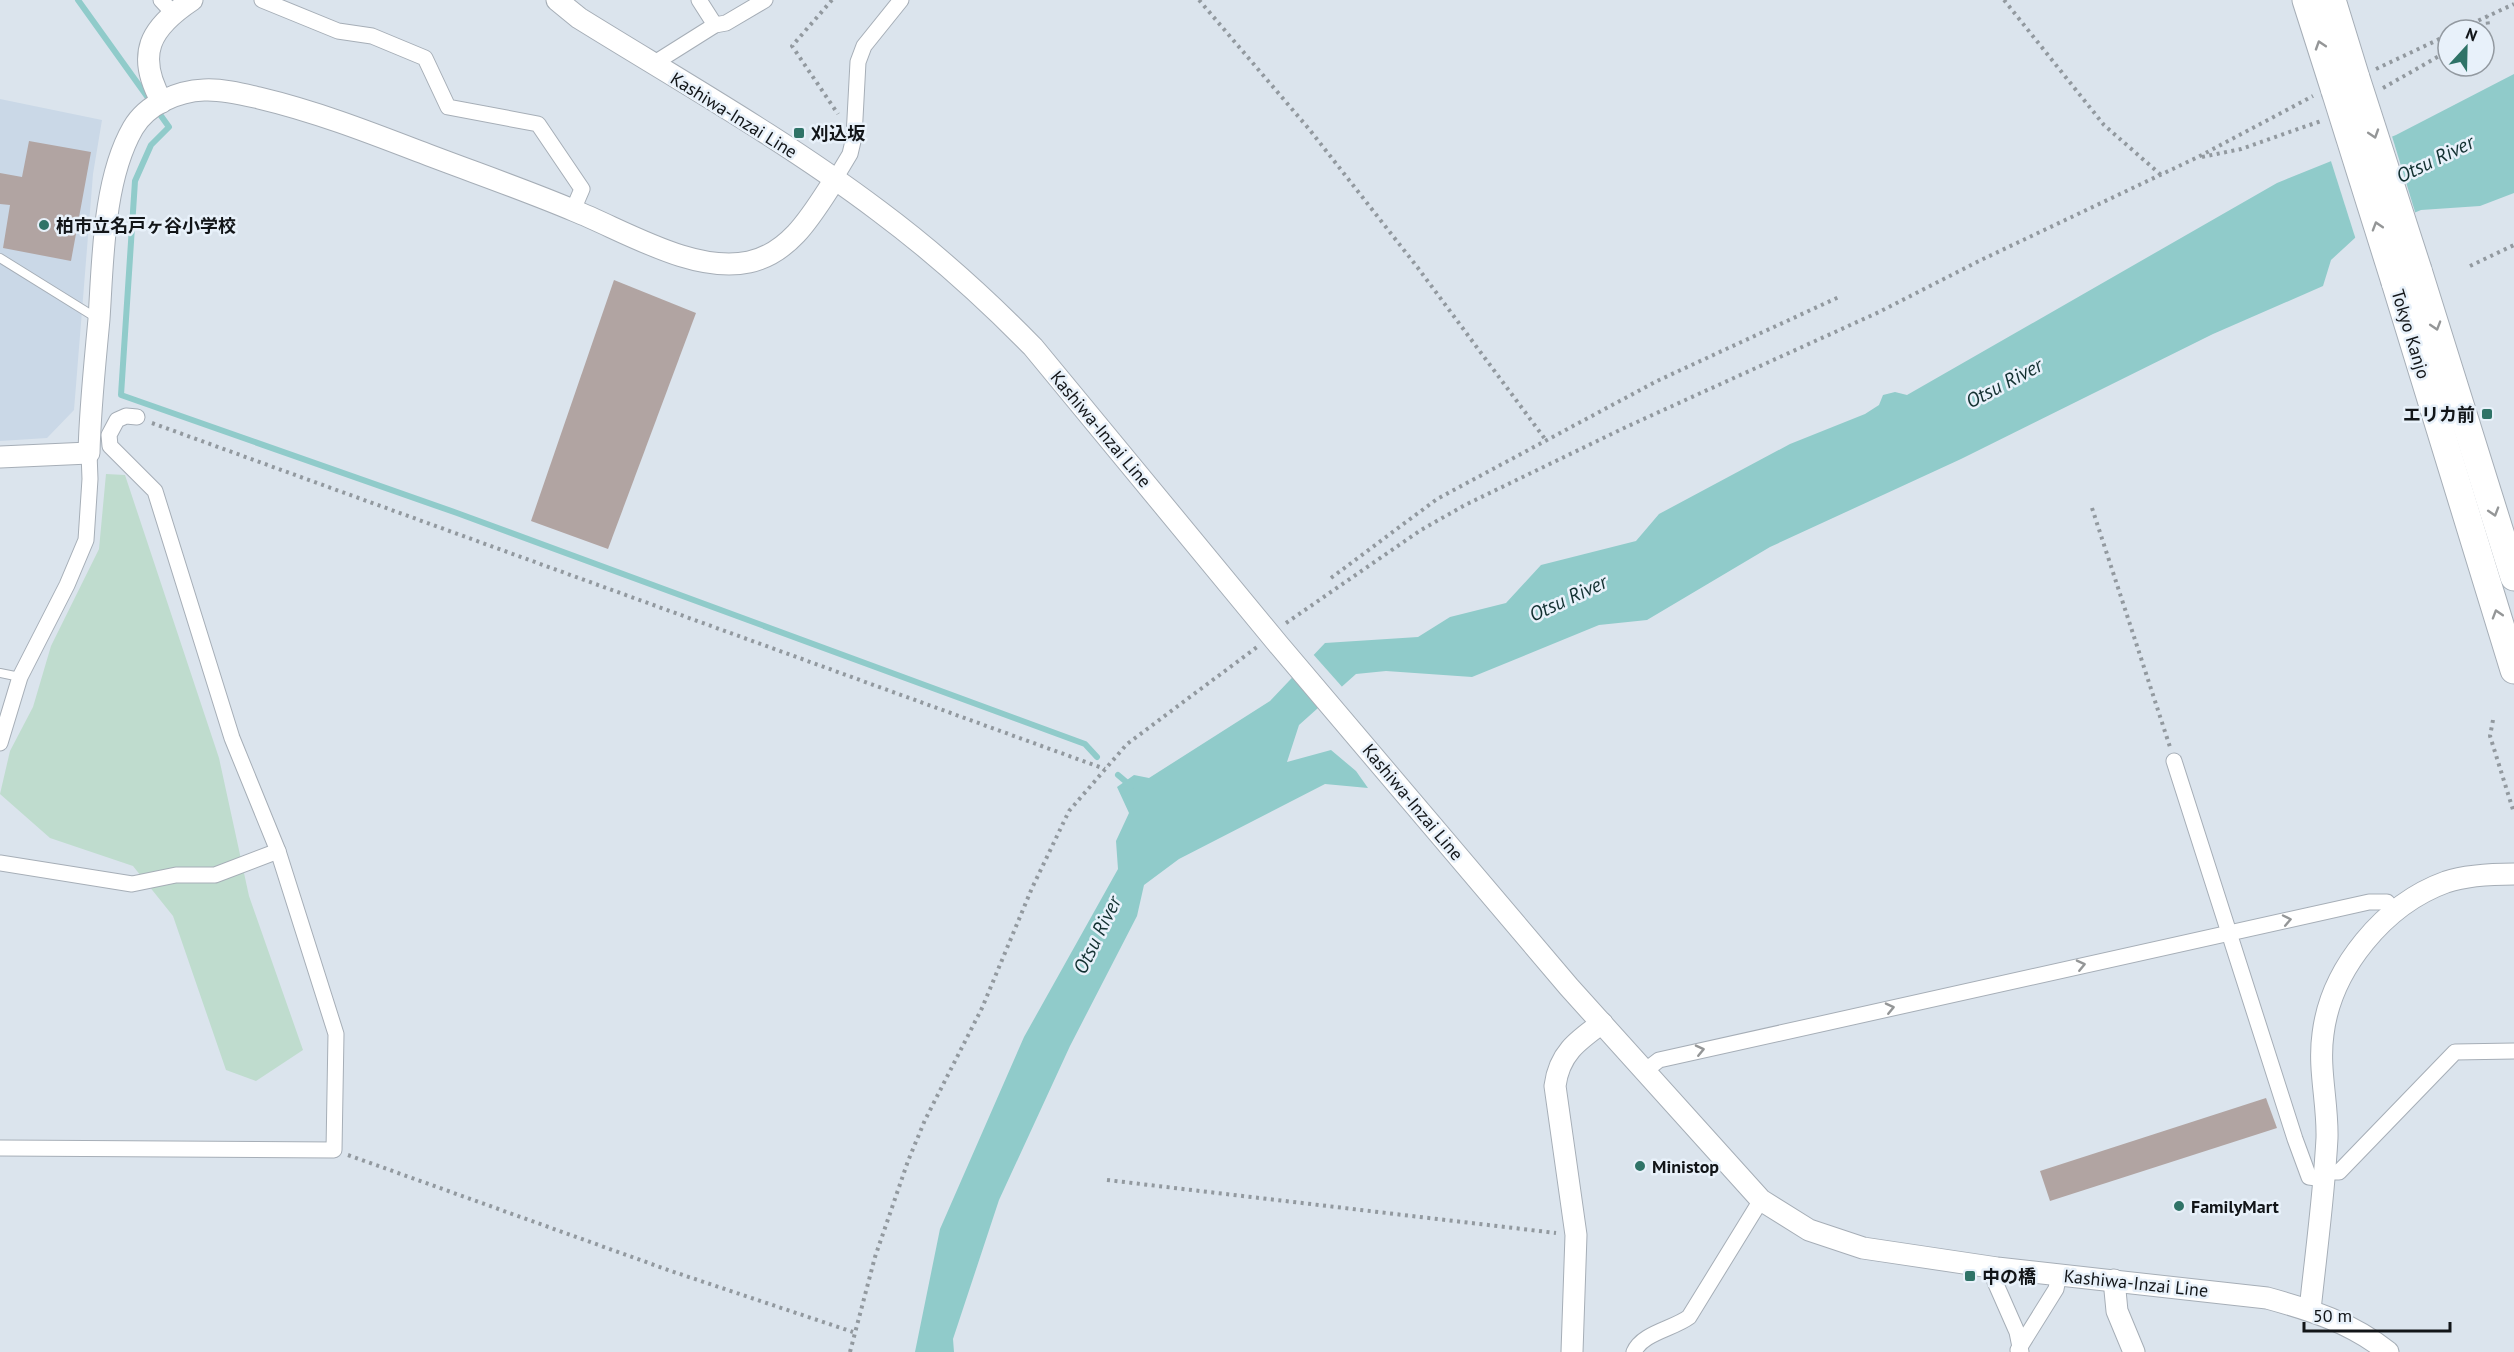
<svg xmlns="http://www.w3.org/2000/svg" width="2514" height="1352" font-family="'PT Sans','Noto Sans JP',sans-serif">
	<rect width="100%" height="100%" fill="#dbe4ed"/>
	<!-- built -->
	<polygon fill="#cad8e7" points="0,99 102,120 93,174 74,410 47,438 0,441"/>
	<!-- green -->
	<polygon fill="#bfdcce" points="106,474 125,475 219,758 249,896 303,1050 256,1081 226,1070 173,916 133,866 50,838 0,794 10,751 33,707 51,646 99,549"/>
	<!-- water -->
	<polygon fill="#90cbca" points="2514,74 2514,193 2480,206 2421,210 2356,237 2331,260 2323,286 2213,334 1961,459 1770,547 1647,620 1599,625 1472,677 1386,671 1356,674 1299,725 1287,762 1331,750 1356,771 1368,788 1325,784 1179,859 1144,885 1137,916 1070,1046 999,1200 953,1339 954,1352 915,1352 940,1229 1024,1037 1118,869 1116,841 1129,813 1117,787 1134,775 1149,778 1270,701 1325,643 1418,637 1450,617 1506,603 1541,565 1636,541 1659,514 1790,444 1865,414 1879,405 1883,395 1895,392 1907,395 2277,183 2396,135"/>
	<!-- pier -->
	<g fill="#dbe4ed">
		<polygon points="2391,133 2416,215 2356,240 2330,158"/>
		<polygon points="1312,653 1344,689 1320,710 1291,675"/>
	</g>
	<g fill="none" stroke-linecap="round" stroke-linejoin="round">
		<!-- stream -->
		<g stroke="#90cbca" stroke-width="6">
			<polyline points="78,0 169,127 151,145 135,181 121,395 457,513 1085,744 1097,757"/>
			<polyline points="1118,775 1131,786"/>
		</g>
	</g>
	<!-- building -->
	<g fill="#b1a4a2">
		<polygon points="29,141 91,152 71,261 3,248 10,205 0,204 0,173 22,177"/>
		<polygon points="614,280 696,313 608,549 531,521"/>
		<polygon points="2266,1098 2277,1128 2050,1201 2040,1171"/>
	</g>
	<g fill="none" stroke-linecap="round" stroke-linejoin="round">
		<defs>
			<g id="lane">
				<polyline points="0,258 95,317"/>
				<polyline points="0,673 20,677"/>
			</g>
			<g id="street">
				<polyline points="161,0 173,13"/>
				<polyline points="262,0 338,31 372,36 425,58 448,107 538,124 582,189 573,210"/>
				<polyline points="699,0 715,25"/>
				<polyline points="653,64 715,25 726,23 765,0"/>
				<polyline points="835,179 850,154 854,137 858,62 864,46 901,0"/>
				<polyline points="0,743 20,677 67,585 86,540 90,479 89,453"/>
				<polyline points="2174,761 2295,1139 2309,1177 2324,1179"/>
				<polyline points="0,863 132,884 176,875 215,875 278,851"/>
				<polyline points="1646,1070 1659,1060 2369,902 2387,902 2395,912"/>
				<polyline points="0,1148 334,1150 336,1034 278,851 232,738 155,491 110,446 109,435 117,420 126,416 137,417"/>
				<polyline points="2324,1172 2339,1172 2455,1052 2514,1051"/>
				<polyline points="1997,1268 1995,1282 2017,1332 2021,1352"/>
				<polyline points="2018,1350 2056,1289 2059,1274"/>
				<path d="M1634 1352C1642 1333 1673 1329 1689 1317L1761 1200"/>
			</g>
			<g id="secondary">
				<path d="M557 0 579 18C679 80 785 140 879 211 934 252 985 298 1033 347L1278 644 1569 987 1761 1200 1809 1230 1863 1248 1997 1268 2267 1298C2311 1310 2352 1323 2388 1352"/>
				<path d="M162 102C135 54 150 28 192 0"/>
				<path d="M0 457 89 453C90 408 95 363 99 319 103 260 103 180 133 128 147 104 178 91 204 90 222 89 242 94 259 98 314 111 366 131 418 151 470 171 523 189 575 211 625 231 694 274 749 262 791 253 813 213 835 179"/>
				<polyline points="2114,1280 2117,1311 2134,1352"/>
				<path d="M2310 1310C2316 1253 2324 1195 2327 1138 2328 1103 2318 1069 2323 1034 2331 968 2385 904 2446 882 2467 875 2493 874 2514 874"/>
				<path d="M1572 1352 1576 1235 1555 1086C1559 1054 1577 1041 1602 1023"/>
			</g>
			<g id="highway">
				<polyline points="2306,0 2335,91"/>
				<polyline points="2332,0 2356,78"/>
				<polyline points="2418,270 2514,577"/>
				<polyline points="2395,282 2514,670"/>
			</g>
		</defs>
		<!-- lane casing -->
		<use href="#lane" stroke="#a6aeb7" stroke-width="10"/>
		<!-- street casing -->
		<use href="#street" stroke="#a6aeb7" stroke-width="17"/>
		<!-- secondary casing -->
		<use href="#secondary" stroke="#a6aeb7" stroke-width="23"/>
		<!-- highway casing -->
		<use href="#highway" stroke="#a6aeb7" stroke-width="29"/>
		<!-- path -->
		<g stroke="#92999f" stroke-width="4" stroke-dasharray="3 4.5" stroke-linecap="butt">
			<polyline points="832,0 792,46 838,114"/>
			<polyline points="1199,0 1309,129 1418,268 1545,439"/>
			<polyline points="2004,0 2104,125 2161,175"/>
			<polyline points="2458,30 2514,4"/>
			<polyline points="2483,30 2488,25 2487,16"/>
			<polyline points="2376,69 2448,35"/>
			<polyline points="2383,88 2448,51"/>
			<polyline points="2202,157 2241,149 2321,121"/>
			<polyline points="2470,266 2514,245"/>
			<polyline points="152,423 1105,769"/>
			<polyline points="2092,508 2170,747"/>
			<polyline points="1331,578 1437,499 1657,381 1841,296"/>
			<polyline points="1286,623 1421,530 1465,505 1626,427 1879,312 1981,260 2198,157 2313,96"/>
			<polyline points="2493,720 2490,736 2514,813"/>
			<polyline points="348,1155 671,1271 853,1332"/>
			<polyline points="1107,1180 1556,1233"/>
			<polyline points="850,1352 875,1257 908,1161 925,1120 982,1008 1032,888 1069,811 1127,744 1257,647"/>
		</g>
		<!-- lane -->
		<use href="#lane" stroke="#fff" stroke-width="8"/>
		<!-- street -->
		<use href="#street" stroke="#fff" stroke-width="15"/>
		<!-- secondary -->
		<use href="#secondary" stroke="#fff" stroke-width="21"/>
		<!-- highway -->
		<use href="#highway" stroke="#fff" stroke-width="27"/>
		<defs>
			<g id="highway-bridge">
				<polyline points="2356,78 2418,270"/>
				<polyline points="2335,91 2395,282"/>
			</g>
		</defs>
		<!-- highway-bridge casing -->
		<use href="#highway-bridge" stroke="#a6aeb7" stroke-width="29" stroke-linecap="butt"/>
		<!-- highway-bridge -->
		<use href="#highway-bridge" stroke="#fff" stroke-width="27"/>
	</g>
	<!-- one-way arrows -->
	<defs><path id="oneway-chevron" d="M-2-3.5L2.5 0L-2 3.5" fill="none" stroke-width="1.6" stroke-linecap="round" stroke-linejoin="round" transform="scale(1.5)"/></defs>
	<g stroke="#949697">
		<use href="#oneway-chevron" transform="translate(2320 45) rotate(-108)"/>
		<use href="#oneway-chevron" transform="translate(2374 134) rotate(72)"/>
		<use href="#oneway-chevron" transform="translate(2377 226) rotate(-107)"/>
		<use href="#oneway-chevron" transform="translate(2436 326) rotate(73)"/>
		<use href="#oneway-chevron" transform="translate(2494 512) rotate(73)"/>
		<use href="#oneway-chevron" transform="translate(2497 614) rotate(-107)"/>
		<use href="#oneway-chevron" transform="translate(2287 920) rotate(-12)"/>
		<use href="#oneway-chevron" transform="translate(2081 965) rotate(-13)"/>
		<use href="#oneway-chevron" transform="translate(1890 1008) rotate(-13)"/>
		<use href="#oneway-chevron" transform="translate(1700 1050) rotate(-13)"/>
	</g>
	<!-- markers -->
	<g fill="#2f7367" stroke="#e8f1fa" stroke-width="2">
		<rect x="793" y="127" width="12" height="12" rx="3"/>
		<circle cx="44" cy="225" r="6"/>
		<rect x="2481" y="408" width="12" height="12" rx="3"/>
		<circle cx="1640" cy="1166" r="6"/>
		<circle cx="2179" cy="1206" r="6"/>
		<rect x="1964" y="1270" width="12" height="12" rx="3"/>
	</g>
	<g text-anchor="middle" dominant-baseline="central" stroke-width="5" stroke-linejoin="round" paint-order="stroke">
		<!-- street labels -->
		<g font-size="18" fill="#121518" stroke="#e8f1fa">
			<text transform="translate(734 115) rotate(32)">Kashiwa-Inzai Line</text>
			<text transform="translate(2411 334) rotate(73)">Tokyo Kanjo</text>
			<text transform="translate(1101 429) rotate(50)">Kashiwa-Inzai Line</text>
			<text transform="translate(1413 802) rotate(50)">Kashiwa-Inzai Line</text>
			<text transform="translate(2136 1283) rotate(6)">Kashiwa-Inzai Line</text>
		</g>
		<!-- poi labels -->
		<g font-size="18" font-weight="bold" fill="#121518" stroke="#e8f1fa" text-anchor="start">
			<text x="811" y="133">刈込坂</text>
			<text x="56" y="225">柏市立名戸ヶ谷小学校</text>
			<text x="2475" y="414" text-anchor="end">エリカ前</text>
			<text x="1652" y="1166">Ministop</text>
			<text x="2191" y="1206">FamilyMart</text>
			<text x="1982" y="1276">中の橋</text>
		</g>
		<!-- water labels -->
		<g font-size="20" font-style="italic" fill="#123030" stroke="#e8f1fa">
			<text transform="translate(2435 159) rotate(-26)">Otsu River</text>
			<text transform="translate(2004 383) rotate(-28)">Otsu River</text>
			<text transform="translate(1568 598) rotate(-25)">Otsu River</text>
			<text transform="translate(1097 935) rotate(-64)">Otsu River</text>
		</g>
	</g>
	<!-- north arrow -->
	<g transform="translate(2466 48) rotate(22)"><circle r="28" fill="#e8f1fa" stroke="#9299a0" stroke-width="1.5"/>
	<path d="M0-4.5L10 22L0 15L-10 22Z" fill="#2f7367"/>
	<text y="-9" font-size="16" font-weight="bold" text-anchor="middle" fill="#121518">N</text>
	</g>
	<!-- scale -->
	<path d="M2304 1322v9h146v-9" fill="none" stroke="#121518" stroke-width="3"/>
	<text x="2313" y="1322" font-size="18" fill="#121518" stroke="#e8f1fa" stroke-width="4.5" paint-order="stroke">50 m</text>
</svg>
